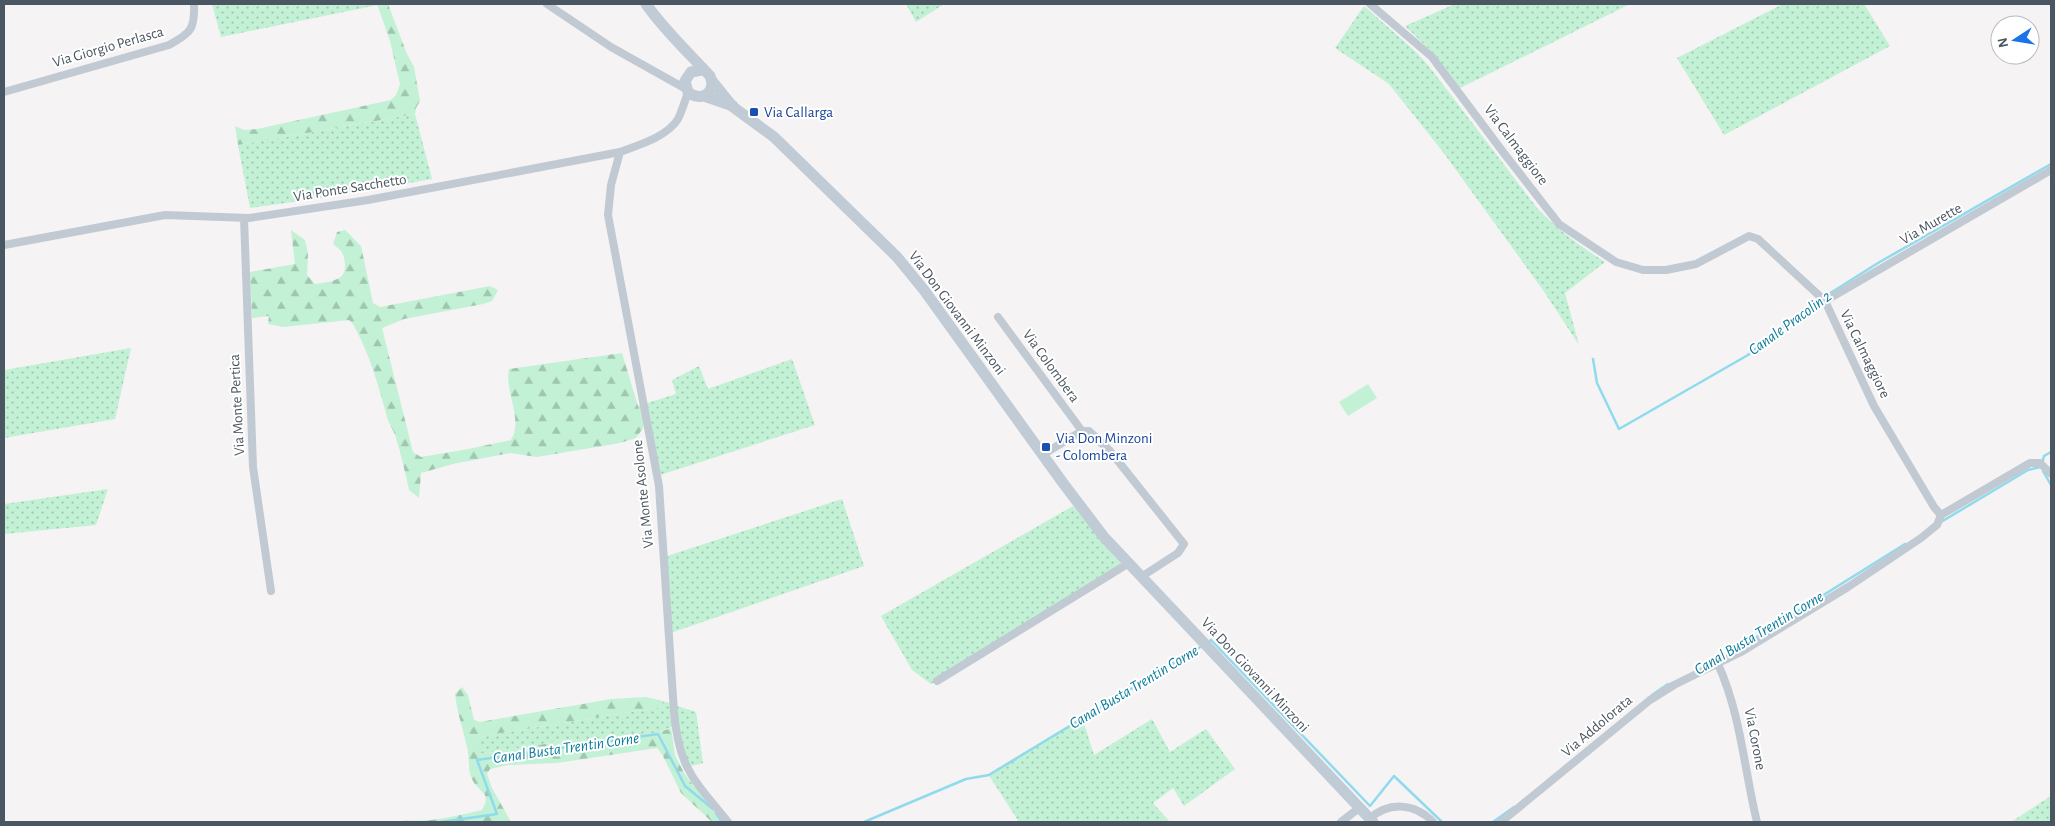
<svg xmlns="http://www.w3.org/2000/svg" width="2055" height="826" font-family="'Alegreya Sans',sans-serif">
	<defs>
		<pattern id="grass-dots" width="8" height="8" patternUnits="userSpaceOnUse" patternTransform="scale(1.25)"><rect width="8" height="8" fill="#c3f1d5"/><path d="M2 2h.1M6 6h.1" fill="none" stroke="#a0c6b0" stroke-width="1.8" stroke-linecap="round"/></pattern>
		<pattern id="forest-firs" width="22" height="20" patternUnits="userSpaceOnUse" patternTransform="scale(1.25)"><rect width="22" height="20" fill="#c3f1d5"/><path d="M5 1l3.5 6h-7zM16 11l3.5 6h-7z" fill="#a0c6b0"/></pattern>
	</defs>
	<rect width="100%" height="100%" fill="#f5f3f3"/>
	<!-- grass -->
	<g fill="url(#grass-dots)">
		<polygon points="212,4 377,4 378,5 221,37"/>
		<polygon points="906,4 944,4 916,22"/>
		<polygon points="1455,4 1630,4 1460,88 1437,57 1405,26"/>
		<polygon points="1783,4 1864,4 1890,46 1724,135 1677,58"/>
		<path d="M1364 6 1415 51 1428 65 1537 208C1558 230 1580 246 1605 262L1565 293 1579 345 1543 290 1443 152 1389 84 1335 48Z"/>
		<polygon points="415,114 432,179 334,196 250,208 238,145"/>
		<polygon points="131,348 115,419 4,438 4,370"/>
		<polygon points="792,359 815,425 657,476 643,417 638,406 676,394 672,380 699,366 708,389"/>
		<polygon points="108,489 96,525 4,534 4,504"/>
		<polygon points="842,499 864,566 665,635 661,558"/>
		<polygon points="1073,506 1121,563 1086,589 931,684 912,670 881,616"/>
		<polygon points="663,701 696,712 703,763 688,767 678,724 657,733 632,734 600,741 562,739 551,743 488,753 480,753 477,743 482,737 495,734 661,707"/>
		<polygon points="1082,717 1094,755 1152,719 1170,752 1206,729 1235,769 1184,806 1173,788 1153,803 1170,822 1019,822 988,774"/>
		<polygon points="2051,796 2051,822 2011,822"/>
	</g>
	<!-- forest -->
	<g fill="url(#forest-firs)">
		<polygon points="377,4 388,4 407,54 414,67 420,101 416,108 415,114 238,145 235,126 244,130 257,129 391,100 396,95 400,84 390,41"/>
		<path d="M291 230 305 240 308 254 307 275 315 284C328 282 347 281 345 264 344 253 341 250 333 244L337 232 345 230 361 246 373 303 380 307 490 286 498 290 492 301 483 304 404 319 382 328 413 452 421 457 463 450 511 440C524 420 504 391 509 369L622 353 638 406 643 417V428L636 438 620 443 537 457 510 453 453 464 421 473 419 498 409 490C405 472 401 453 395 435 393 429 389 424 387 417 378 384 370 355 353 324L349 320 283 327 268 324 269 316 252 318 250 272 295 264Z"/>
		<path d="M462 687 468 695 474 720 480 722 611 699 646 697 663 701 661 707 495 734 482 737 478 744 481 753H488L551 743 562 739 600 741 632 734 657 733 671 728 675 755 684 773 722 822H712L681 793 663 756 657 748 557 763 508 765 490 769 487 774 492 788 511 822H391C404 820 417 821 431 820 448 818 465 814 482 810 492 792 480 794 473 781 467 771 470 757 467 747 463 729 457 712 455 694Z"/>
	</g>
	<!-- pitch -->
	<polygon fill="#c3f1d5" points="1368,384 1377,398 1348,416 1339,402"/>
	<g fill="none" stroke-linecap="round" stroke-linejoin="round">
		<!-- stream -->
		<g stroke="#90daee" stroke-width="2.5">
			<polyline points="1593,359 1597,383 1619,429 1748,355 1805,309 1878,263 2051,164"/>
			<polyline points="2042,464 2044,456 2051,452"/>
			<polyline points="2043,471 2051,485"/>
			<polyline points="1941,522 2028,470 2040,467"/>
			<polyline points="1209,642 1211,640 1370,806 1394,776 1442,822"/>
			<polyline points="1731,653 1905,544"/>
			<polyline points="1652,695 1668,684"/>
			<polyline points="716,813 722,822"/>
			<polyline points="441,822 497,814 477,760 658,734 685,786 713,809"/>
			<polyline points="864,822 966,779 989,775 1202,646"/>
			<polyline points="1493,822 1514,807"/>
		</g>
		<!-- street -->
		<g stroke="#c1cad2" stroke-width="8">
			<polyline points="547,4 611,47 686,89"/>
			<polyline points="1370,4 1432,57 1503,152 1559,224 1616,262 1643,270 1666,270 1696,264 1749,236 1758,239 1825,301 1874,406 1934,507 1941,515 2030,463 2040,463 2051,474"/>
			<path d="M4 92 169 45C191 33 195 29 194 4"/>
			<path d="M620 152 611 185 608 215 659 486 674 712C679 769 694 780 728 822"/>
			<polyline points="244,218 253,467 271,591"/>
			<path d="M4 245 165 215 249 218 368 200 620 152C638 145 667 137 678 119 682 111 685 101 688 92"/>
			<polyline points="1825,301 2051,170"/>
			<polyline points="998,317 1082,431"/>
			<polyline points="1042,455 1082,431 1089,431 1110,451 1184,544 1178,553 1141,577"/>
			<path d="M1718 664C1741 715 1744 769 1757 822"/>
			<polyline points="937,681 1129,563"/>
			<path d="M1369 819C1389 801 1415 803 1433 822"/>
			<polyline points="1341,822 1359,808"/>
			<polyline points="1501,822 1650,700 1674,685 1741,652 1848,587 1921,538 1937,525 1941,515"/>
		</g>
		<!-- secondary -->
		<g stroke="#c1cbd6" stroke-width="11">
			<path d="M646 4C665 31 689 53 710 76 717 92 701 103 688 92L685 81 691 72 702 70"/>
			<polyline points="712,81 733,107 774,137 897,257 924,290 1063,483 1104,537 1373,822"/>
			<polyline points="704,96 733,106"/>
		</g>
	</g>
	<!-- markers -->
	<g fill="#1a4fb4" stroke="#fff" stroke-width="2">
		<rect x="749" y="107" width="10" height="10" rx="2.5"/>
		<rect x="1041" y="442" width="10" height="10" rx="2.5"/>
	</g>
	<g text-anchor="middle" dominant-baseline="central" stroke-width="4" stroke-linejoin="round" paint-order="stroke">
		<!-- street labels -->
		<g font-size="15" fill="#4a5661" stroke="#fff">
			<text transform="translate(108 47) rotate(-16)">Via Giorgio Perlasca</text>
			<text transform="translate(1516 145) rotate(53)">Via Calmaggiore</text>
			<text transform="translate(350 188) rotate(-9)">Via Ponte Sacchetto</text>
			<text transform="translate(1931 224) rotate(-30)">Via Murette</text>
			<text transform="translate(957 313) rotate(53)">Via Don Giovanni Minzoni</text>
			<text transform="translate(1865 354) rotate(64)">Via Calmaggiore</text>
			<text transform="translate(1051 366) rotate(54)">Via Colombera</text>
			<text transform="translate(237 405) rotate(-93)">Via Monte Pertica</text>
			<text transform="translate(643 494) rotate(-96)">Via Monte Asolone</text>
			<text transform="translate(1255 675) rotate(47)">Via Don Giovanni Minzoni</text>
			<text transform="translate(1597 726) rotate(-40)">Via Addolorata</text>
			<text transform="translate(1755 739) rotate(79)">Via Corone</text>
		</g>
		<!-- transit labels -->
		<g font-size="15" fill="#164399" stroke="#fff" text-anchor="start">
			<text x="764" y="112">Via Callarga</text>
			<text x="1056" y="438">Via Don Minzoni<tspan x="1056" dy="17">- Colombera</tspan></text>
		</g>
		<!-- water labels -->
		<g font-size="16" font-style="italic" fill="#0c7c9b" stroke="#fff">
			<text transform="translate(1790 323) rotate(-36)">Canale Pracolin 2</text>
			<text transform="translate(1759 633) rotate(-31)">Canal Busta Trentin Corne</text>
			<text transform="translate(1134 687) rotate(-31)">Canal Busta Trentin Corne</text>
			<text transform="translate(566 748) rotate(-8)">Canal Busta Trentin Corne</text>
		</g>
	</g>
	<!-- border -->
	<rect width="2055" height="826" fill="none" stroke="#4a5661" stroke-width="10"/>
	<!-- north arrow -->
	<g transform="translate(2015 40) rotate(258)"><circle r="24" fill="#ffffff" stroke="#b7bbc0"/>
	<path d="M0-4L9 19L0 12L-9 19Z" fill="#1a73e8"/>
	<text y="-8" font-size="14" font-weight="bold" text-anchor="middle" fill="#4a5661">N</text>
	</g>
</svg>
